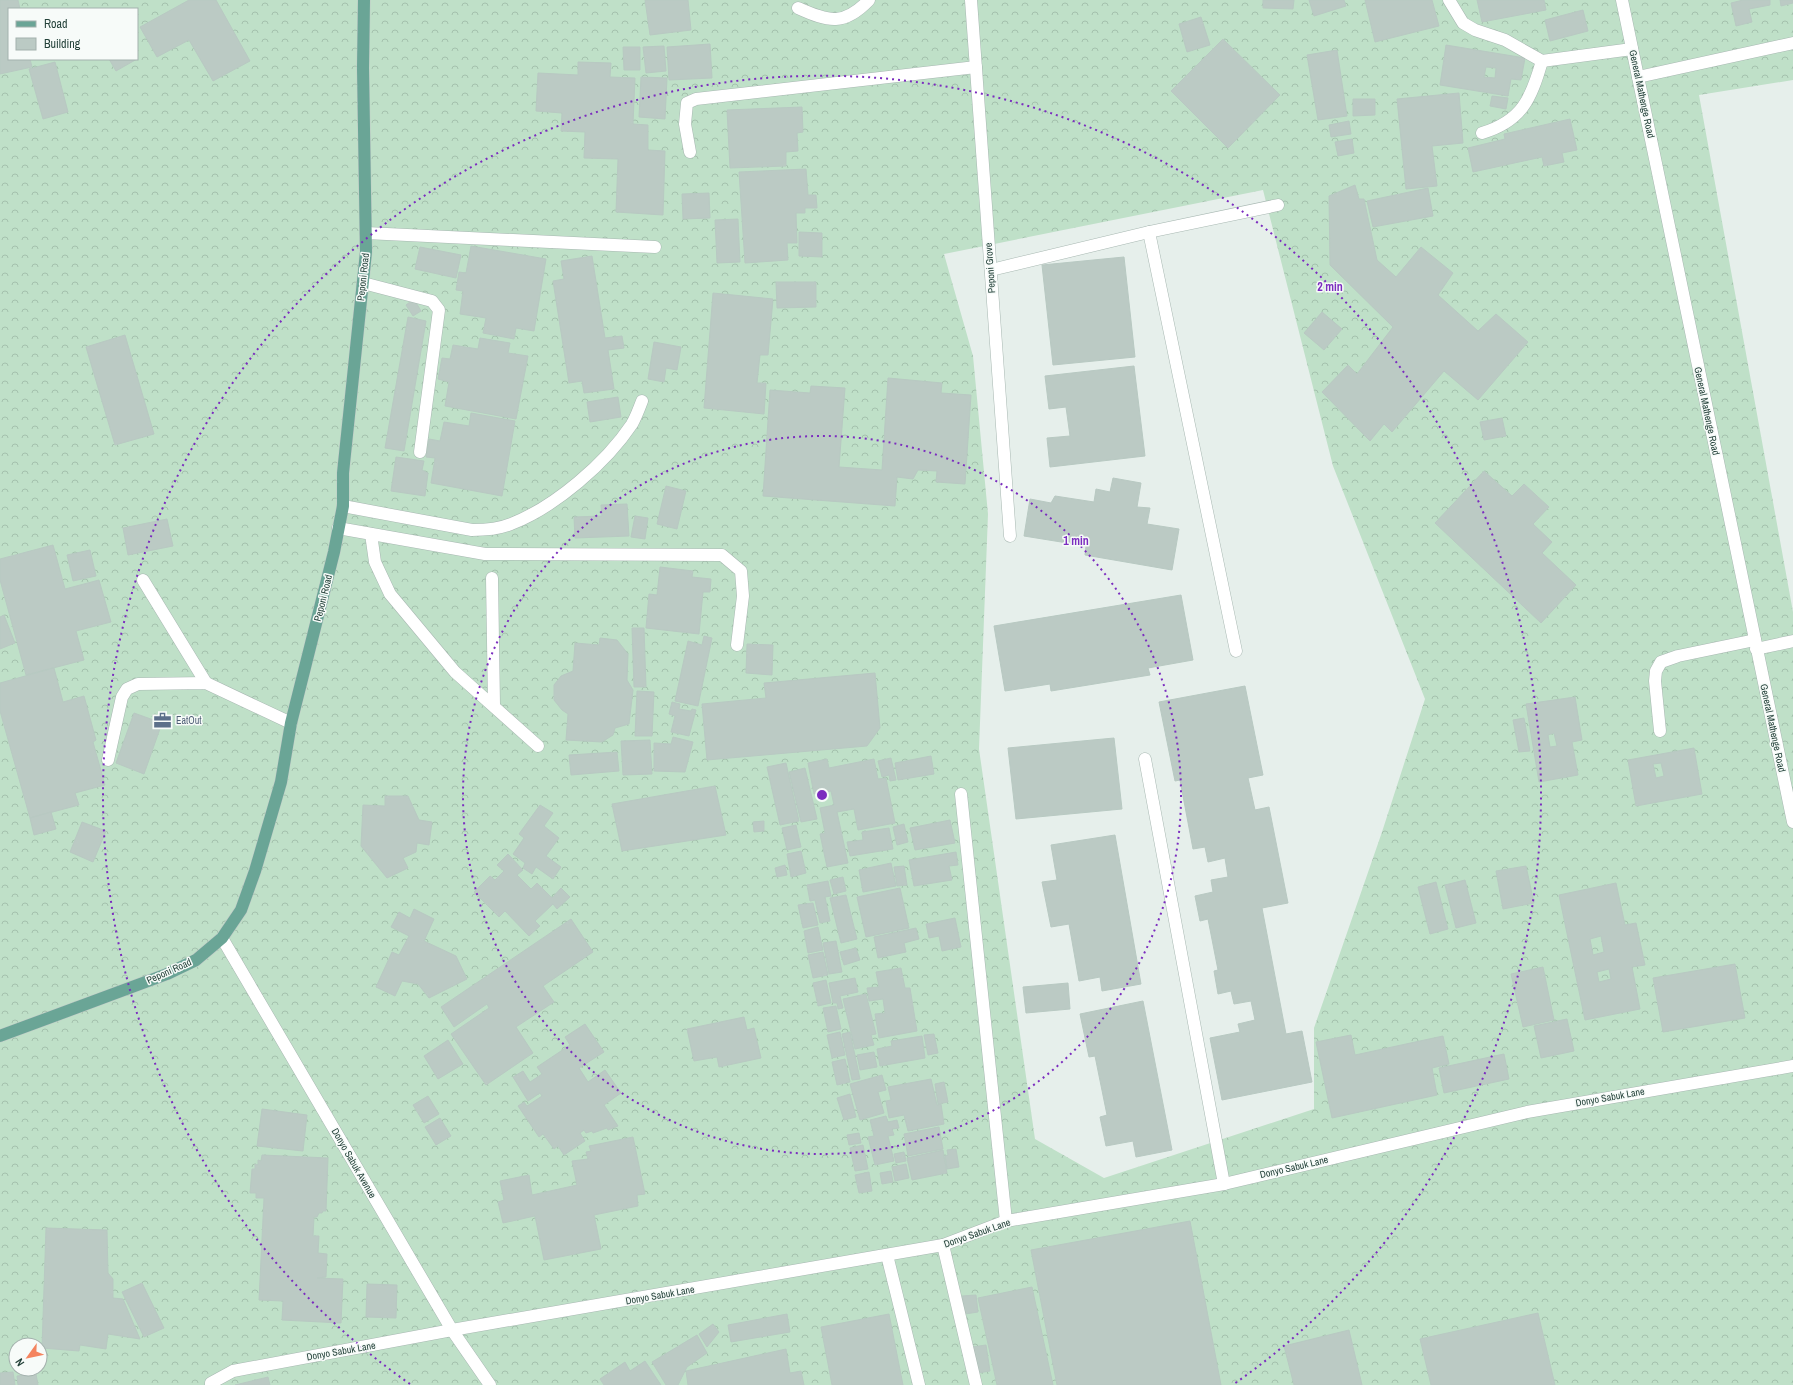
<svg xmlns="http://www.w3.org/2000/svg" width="1793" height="1385" font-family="'Archivo Narrow',sans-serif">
	<defs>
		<pattern id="forest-crowns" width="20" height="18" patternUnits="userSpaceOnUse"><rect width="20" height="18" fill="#bfe0c8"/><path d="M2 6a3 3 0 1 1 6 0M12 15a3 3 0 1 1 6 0" fill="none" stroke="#a4c1ad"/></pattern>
	</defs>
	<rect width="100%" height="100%" fill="#e6efeb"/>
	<!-- forest -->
	<path fill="url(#forest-crowns)" fill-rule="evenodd" d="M0 0H1793V80L1699 95 1793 612V1385H0ZM9 9H137V59H9ZM1263 190 1333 466 1425 699 1382 832 1314 1028V1109L1104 1178 1035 1139 979 749 988 514 973 356 944 254ZM16 1345H40V1369H16Z"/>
	<!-- building -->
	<g fill="#bbcac4" stroke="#b8c9c2" fill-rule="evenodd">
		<polygon points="0,0 18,0 20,9 9,9 9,59 30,59 32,67 0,74"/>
		<polygon points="189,0 216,0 250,61 213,81 189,40 157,57 140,27"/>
		<polygon points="645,0 688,0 691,30 650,35"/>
		<polygon points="1263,0 1294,0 1293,9 1263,8"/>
		<polygon points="1309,0 1344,0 1346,6 1314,16"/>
		<polygon points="1365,0 1432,0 1439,26 1375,42"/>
		<polygon points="1477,0 1544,0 1546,10 1482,22"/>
		<polygon points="1743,0 1770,0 1770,5 1749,9 1752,22 1736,26 1731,3"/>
		<polygon points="1780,0 1793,0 1793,3 1781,6"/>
		<polygon points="1583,10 1588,31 1550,41 1545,20"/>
		<polygon points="1201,17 1210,45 1187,52 1179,24"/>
		<polygon points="1223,39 1280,95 1228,148 1171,91"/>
		<polygon points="710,44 712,78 669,80 667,47"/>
		<path d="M1446 45 1525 58 1521 80 1511 79 1508 96 1440 85ZM1486 67 1496 68 1495 78 1484 77Z"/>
		<polygon points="664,46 666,71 646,73 643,47"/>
		<polygon points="623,47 640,47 640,70 624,70"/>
		<polygon points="1337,50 1347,116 1318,120 1307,55"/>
		<polygon points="109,59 137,59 116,71"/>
		<polygon points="55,62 68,112 43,119 29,69"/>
		<polygon points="578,62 611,63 610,77 635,78 633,124 648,125 648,150 665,151 663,215 616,212 618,159 584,158 585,132 561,131 562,113 536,111 538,73 578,75"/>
		<polygon points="641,77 667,78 665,119 639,117"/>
		<polygon points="1459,93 1463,143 1432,146 1437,186 1406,189 1397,99"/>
		<polygon points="1492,96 1508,98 1506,109 1490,106"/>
		<polygon points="1353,99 1375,99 1375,115 1353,116"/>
		<polygon points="802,107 803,132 797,133 798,151 786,152 786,166 730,168 727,110"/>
		<polygon points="1570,119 1577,150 1562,153 1564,162 1544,166 1542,157 1473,172 1468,148 1505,139 1504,134"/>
		<polygon points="1349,121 1351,134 1331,137 1329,125"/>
		<polygon points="1352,139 1354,153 1338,156 1335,142"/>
		<polygon points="806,169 808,195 816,195 817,208 805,208 805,213 796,213 797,243 787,243 788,260 745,263 739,172"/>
		<polygon points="1355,185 1359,199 1364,199 1377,260 1396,277 1421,247 1453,273 1438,295 1478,331 1496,314 1528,342 1478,400 1444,371 1392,432 1384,424 1370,441 1322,392 1348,365 1357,374 1393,327 1330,265 1329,196"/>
		<polygon points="1428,188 1433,216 1373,227 1367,201"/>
		<polygon points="709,193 710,218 683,219 682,194"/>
		<polygon points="738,219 740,262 717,263 715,220"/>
		<polygon points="799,232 822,233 822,257 799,256"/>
		<polygon points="471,246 546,259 534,331 516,328 514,339 483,333 486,318 460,314 463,291 456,290 459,272 466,273"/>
		<polygon points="420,247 461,255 456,278 415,269"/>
		<polygon points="592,256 605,338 622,336 624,348 608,350 614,389 584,393 582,381 569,383 553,281 564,279 561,261"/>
		<polygon points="1124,257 1135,357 1053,365 1042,265"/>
		<polygon points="776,282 816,282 816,307 777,308"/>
		<polygon points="713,293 773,299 768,355 760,355 757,383 766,383 764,414 704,408"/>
		<polygon points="414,299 421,311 413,316 406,305"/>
		<polygon points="1322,312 1342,329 1324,350 1304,333"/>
		<polygon points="408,317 426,321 404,451 385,448"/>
		<polygon points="125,335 154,434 115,445 86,347"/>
		<polygon points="480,338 510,343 508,353 528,356 516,419 445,406 449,382 438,379 442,358 450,359 453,345 478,349"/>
		<polygon points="654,342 681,347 677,370 666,368 664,382 648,379"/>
		<polygon points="1134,366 1145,456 1050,467 1047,438 1070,436 1066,407 1049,409 1045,376"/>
		<polygon points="888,378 942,383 941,393 971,395 965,484 936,482 937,471 918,470 913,479 897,477 895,506 763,496 770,390 810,393 811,386 845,388 839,467 882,470"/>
		<polygon points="618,397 621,417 590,422 587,402"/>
		<polygon points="471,413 515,421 502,496 431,483 435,458 426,457 429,439 440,441 444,422 469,426"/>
		<polygon points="1502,418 1506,436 1484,440 1480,422"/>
		<polygon points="396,457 424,461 422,470 428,473 425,496 391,491"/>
		<polygon points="1484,471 1512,496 1524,484 1549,507 1533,524 1552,542 1542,553 1576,585 1541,623 1435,523"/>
		<polygon points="1113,478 1141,483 1137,507 1150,508 1147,524 1179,529 1172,570 1085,555 1086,546 1024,536 1030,499 1051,503 1055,496 1094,502 1096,489 1110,492"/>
		<polygon points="666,486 686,491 677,529 657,524"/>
		<polygon points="627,504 629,536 575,538 574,517 602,516 601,505"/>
		<polygon points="635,516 648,518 645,539 631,537"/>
		<polygon points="167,519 173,546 128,555 123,528"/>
		<polygon points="53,545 65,589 99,580 111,622 76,631 84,660 26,675 0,580 0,559"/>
		<polygon points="90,550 96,576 73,581 67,555"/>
		<polygon points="660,567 693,571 692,577 711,579 710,592 703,592 699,634 646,628 649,594 657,595"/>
		<polygon points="1181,595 1193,660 1148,668 1150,675 1051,691 1050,684 1005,691 994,626"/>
		<polygon points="4,615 15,643 0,649 0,617"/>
		<polygon points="632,628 644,628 646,687 634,687"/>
		<polygon points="704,636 712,638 698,706 675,701 688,641 702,645"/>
		<polygon points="600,638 617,640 628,654 627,680 633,690 629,724 615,728 613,735 602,742 566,740 568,714 562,710 554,700 554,685 561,676 573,671 575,643 599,645"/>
		<polygon points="747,644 773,645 772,675 746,673"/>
		<polygon points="54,668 63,702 84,696 96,740 93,742 105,785 75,793 79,805 30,818 0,711 0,683"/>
		<polygon points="875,673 880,728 867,746 707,760 702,704 766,698 764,683"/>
		<polygon points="1245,686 1263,775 1248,778 1255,810 1269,807 1288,903 1262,908 1286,1034 1302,1031 1312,1082 1222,1100 1210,1038 1240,1032 1238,1024 1255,1020 1251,1001 1234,1004 1231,991 1218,994 1214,971 1218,970 1208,919 1200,921 1195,896 1213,892 1211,880 1228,877 1225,858 1208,862 1205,847 1193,849 1180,780 1175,781 1159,702"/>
		<polygon points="637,691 654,692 652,736 635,736"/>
		<path d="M1575 697 1582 740 1572 742 1578 775 1539 782 1526 704ZM1554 733 1557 746 1550 747 1548 735Z"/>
		<polygon points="672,702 680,704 679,709 691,711 692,709 696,710 689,736 671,732 675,716 669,714"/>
		<polygon points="134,713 162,723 144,774 116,763"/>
		<polygon points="1524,718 1530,751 1519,752 1513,720"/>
		<polygon points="673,737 693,742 685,772 654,771 654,743 671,744"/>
		<polygon points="1114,738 1122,809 1016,819 1008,748"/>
		<polygon points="650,740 652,774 623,775 621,741"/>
		<path d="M1694 748 1702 794 1636 806 1628 760ZM1661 763 1664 776 1656 778 1653 764Z"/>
		<polygon points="617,752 619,771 571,775 569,755"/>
		<polygon points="931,756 934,774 898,780 895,763"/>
		<polygon points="891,758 896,780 890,781 889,775 882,777 878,761"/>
		<polygon points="827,759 829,768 874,759 878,779 886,778 895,823 858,830 854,809 837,812 848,863 827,867 820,834 825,833 820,808 834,805 831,791 814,794 808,763"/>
		<polygon points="786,763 799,821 780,825 767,767"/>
		<polygon points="805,768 817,819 801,822 789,772"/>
		<polygon points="715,786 726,835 622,851 612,804"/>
		<polygon points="385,796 408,796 419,820 432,822 429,845 417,843 416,852 403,858 408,868 387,878 361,846 363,805 385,806"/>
		<polygon points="540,805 553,813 544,826 559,838 546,856 561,867 553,879 536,867 532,874 523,868 525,863 513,854 524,838 519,834"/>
		<polygon points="51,812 56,829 34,835 30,818"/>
		<polygon points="950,820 955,843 915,850 910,828"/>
		<polygon points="764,821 764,831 754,832 753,822"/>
		<polygon points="82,822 106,831 93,862 70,852"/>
		<polygon points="904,824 908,842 897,845 893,827"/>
		<polygon points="796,825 801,847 787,850 782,828"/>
		<polygon points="889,828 893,849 850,856 847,842 863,840 862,832"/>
		<polygon points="1115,835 1141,984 1102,991 1100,977 1079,981 1069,924 1051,927 1042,882 1057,880 1051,845"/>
		<polygon points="801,851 806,873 791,877 787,854"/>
		<polygon points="956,852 958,865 949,866 952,880 914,886 909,860"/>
		<polygon points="508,854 523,870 517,875 531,889 537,883 552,898 561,888 570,897 557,909 553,904 535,921 540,926 529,936 505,911 499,917 474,892 490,876 495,880 504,871 497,865"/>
		<polygon points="891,863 896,886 863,892 859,870"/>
		<polygon points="785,865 787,875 777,877 775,868"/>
		<polygon points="904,866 907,885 897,886 894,867"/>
		<polygon points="1526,866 1534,903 1503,909 1496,871"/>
		<polygon points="843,877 846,891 834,894 830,880"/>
		<polygon points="1465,880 1476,923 1456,928 1445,885"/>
		<polygon points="828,881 831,896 825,897 830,921 820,923 815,900 810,901 807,885"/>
		<polygon points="1436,882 1448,929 1430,934 1418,887"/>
		<path d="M1616 883 1625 925 1636 923 1645 965 1632 967 1640 1009 1585 1020 1559 895ZM1601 936 1604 952 1593 955 1590 939ZM1609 969 1611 979 1599 982 1597 972Z"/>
		<polygon points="900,888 909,928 866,937 857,897"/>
		<polygon points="846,895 857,939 841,943 830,898"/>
		<polygon points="813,903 818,925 803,928 798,905"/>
		<polygon points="414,909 434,919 424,941 456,956 467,979 429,998 418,984 402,981 395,996 376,987 392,952 399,955 409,936 391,927 399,912 410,918"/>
		<polygon points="955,918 961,947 942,951 939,936 929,938 926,924"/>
		<polygon points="571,919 593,952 543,986 554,1002 516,1027 533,1053 486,1085 451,1034 489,1008 487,1004 454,1027 441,1007"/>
		<polygon points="818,927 823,950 808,953 804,931"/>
		<polygon points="916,928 919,939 904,943 906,952 878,958 874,937"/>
		<polygon points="836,941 842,972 829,974 823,943"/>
		<polygon points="856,948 860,960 844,965 840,952"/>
		<polygon points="823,952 828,975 813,978 808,955"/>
		<polygon points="1735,964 1745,1018 1663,1032 1653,978"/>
		<polygon points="1543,967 1554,1020 1523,1027 1511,974"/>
		<polygon points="901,968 905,988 910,988 917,1031 879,1038 875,1014 885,1013 883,999 869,1001 867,988 879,987 876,972"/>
		<polygon points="855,978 858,992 840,996 843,1008 838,1009 837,1003 833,1003 829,983"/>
		<polygon points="826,980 831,1003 818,1006 813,983"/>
		<polygon points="1068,983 1070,1009 1026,1013 1023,987"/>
		<polygon points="866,994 876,1034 871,1035 874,1045 855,1049 843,999"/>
		<polygon points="1143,1001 1172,1150 1136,1157 1133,1141 1106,1146 1100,1117 1107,1115 1095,1056 1089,1057 1080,1014"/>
		<polygon points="836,1006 841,1029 828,1032 823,1008"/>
		<polygon points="744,1017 747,1030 754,1028 761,1058 719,1067 717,1057 694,1061 687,1029"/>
		<polygon points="1567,1019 1574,1051 1541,1058 1534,1026"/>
		<polygon points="585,1024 604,1052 579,1068 588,1082 605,1070 621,1093 604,1105 618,1126 608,1130 607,1128 593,1133 592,1131 586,1133 584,1130 580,1133 585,1141 564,1155 558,1146 554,1149 543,1134 539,1137 518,1106 524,1102 527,1106 542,1096 540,1093 528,1101 513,1077 523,1071 530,1082 542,1074 537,1067 570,1045 565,1037"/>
		<polygon points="840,1032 845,1055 832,1058 827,1035"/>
		<polygon points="850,1032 860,1079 852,1080 842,1034"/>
		<polygon points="934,1034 938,1053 928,1055 924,1035"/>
		<polygon points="1351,1035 1355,1055 1443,1036 1449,1064 1432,1068 1437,1095 1332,1118 1316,1042"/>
		<polygon points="922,1036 925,1058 880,1066 877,1049 892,1046 891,1041"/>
		<polygon points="448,1040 463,1064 438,1079 424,1056"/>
		<polygon points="874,1052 877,1067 860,1070 857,1055"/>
		<polygon points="1504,1054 1509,1079 1444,1093 1439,1068"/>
		<polygon points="845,1059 850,1082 837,1085 832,1062"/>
		<polygon points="882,1075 886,1090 878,1092 884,1113 860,1120 850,1084"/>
		<polygon points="931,1079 937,1105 941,1104 944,1124 908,1131 904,1115 889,1118 886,1101 891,1100 888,1087"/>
		<polygon points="944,1082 948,1102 938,1104 935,1084"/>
		<polygon points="850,1094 856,1117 844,1120 837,1098"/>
		<polygon points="428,1096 439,1114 424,1123 413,1105"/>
		<polygon points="262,1109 307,1115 303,1151 257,1146"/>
		<polygon points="886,1116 888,1122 897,1120 899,1128 892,1129 894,1135 888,1136 894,1161 875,1165 868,1137 874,1136 870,1120"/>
		<polygon points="440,1118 451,1136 436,1145 425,1127"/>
		<polygon points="939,1127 943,1149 908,1156 904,1134"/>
		<polygon points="859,1133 861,1143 849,1145 847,1135"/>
		<polygon points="633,1137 645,1194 637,1195 638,1206 594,1215 601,1249 544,1260 535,1216 503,1223 498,1202 504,1200 500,1181 529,1175 532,1195 577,1185 572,1161 588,1159 586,1152 591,1151 589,1146"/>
		<polygon points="863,1145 868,1169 855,1171 850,1148"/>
		<polygon points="956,1149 959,1167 947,1169 945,1156 948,1155 947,1150"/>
		<polygon points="943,1150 947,1173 912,1180 907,1158"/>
		<polygon points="904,1152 906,1161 896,1163 894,1154"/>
		<polygon points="262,1155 328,1158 326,1211 323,1211 322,1213 319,1213 317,1217 314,1217 313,1236 319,1236 318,1253 327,1254 326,1277 317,1278 343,1279 341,1323 282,1320 283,1301 259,1300 264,1198 256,1198 256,1193 250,1193 252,1169 255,1169 255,1164 258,1165 258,1160 261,1161"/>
		<polygon points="906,1164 909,1178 895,1181 892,1167"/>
		<polygon points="891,1171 893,1182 882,1184 880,1173"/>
		<polygon points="869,1172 872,1191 859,1193 855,1175"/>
		<polygon points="1190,1221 1221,1385 1057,1385 1031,1250"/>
		<polygon points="46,1228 107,1230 108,1273 113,1279 113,1298 123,1299 140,1339 108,1334 106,1349 80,1345 79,1351 42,1348"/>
		<polygon points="142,1283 164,1328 144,1337 122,1292"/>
		<polygon points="367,1284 397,1285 396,1318 366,1317"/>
		<polygon points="1032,1287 1053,1385 997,1385 978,1298"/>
		<polygon points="976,1295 978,1312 965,1314 962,1296"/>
		<polygon points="1538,1313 1555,1385 1431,1385 1420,1339"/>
		<polygon points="787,1314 790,1332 731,1342 728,1325"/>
		<polygon points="889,1314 903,1385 832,1385 821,1327"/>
		<polygon points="713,1324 719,1332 707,1347 699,1334"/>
		<polygon points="1349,1330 1362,1385 1294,1385 1284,1346"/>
		<polygon points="697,1335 707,1353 687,1367 678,1385 666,1385 652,1362"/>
		<polygon points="986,1345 990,1371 978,1373 972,1347"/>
		<polygon points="786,1349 790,1373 801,1371 804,1385 688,1385 686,1371"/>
		<polygon points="645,1361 661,1385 604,1385 600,1379 625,1362 630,1371"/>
		<polygon points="13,1372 15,1385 0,1385 0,1373"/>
		<polygon points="36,1374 38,1385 18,1385 17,1376"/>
		<polygon points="268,1377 270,1385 235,1385"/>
	</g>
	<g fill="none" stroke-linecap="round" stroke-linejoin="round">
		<defs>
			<g id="service">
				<polyline points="1449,0 1463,23 1475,30 1505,40 1542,61 1632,49"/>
				<path d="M798 8C829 22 844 26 869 0"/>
				<path d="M1482 133C1522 121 1531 99 1542 61"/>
				<polyline points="1149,232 1236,651"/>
				<polyline points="366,233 655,247"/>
				<polyline points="363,283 432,301 439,310 420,452"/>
				<path d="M343 506 472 530C486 530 499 529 511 524 555 507 606 463 632 424 636 417 639 409 642 401"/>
				<polyline points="338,528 485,554 722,555 741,571 743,596 737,645"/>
				<polyline points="371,534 375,562 390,594 455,672 538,746"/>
				<polyline points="492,578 494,705"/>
				<polyline points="143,580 206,683"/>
				<polyline points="1756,649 1793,641"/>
				<polyline points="1660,731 1655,681 1656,671 1661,662 1678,656 1755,640"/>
				<polyline points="1145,759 1224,1184"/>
				<polyline points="108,760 122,697 127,689 138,684 206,683 291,723"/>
				<polyline points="961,794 1006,1221"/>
				<polyline points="943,1245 976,1385"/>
				<polyline points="887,1255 919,1385"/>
			</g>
			<g id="minor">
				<polyline points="971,0 1010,536"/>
				<polyline points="1622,0 1793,822"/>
				<polyline points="1638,77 1793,43"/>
				<polyline points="690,152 685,124 687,103 696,99 976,67"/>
				<polyline points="991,270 1149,232 1278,205"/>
				<polyline points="222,938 452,1330 490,1385"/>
				<polyline points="211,1385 211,1383 233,1371 452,1330 943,1245 1006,1221 1224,1184 1527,1112 1793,1066"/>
			</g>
			<polyline id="primary" points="0,1036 167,974 196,960 222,938 241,910 255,871 281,782 291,723 334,552 343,506 343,473 366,252 363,68 364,0"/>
		</defs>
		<!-- service casing -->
		<use href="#service" stroke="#a8b8b2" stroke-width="13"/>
		<!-- minor casing -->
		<use href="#minor" stroke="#a8b8b2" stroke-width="13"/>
		<!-- primary casing -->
		<use href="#primary" stroke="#c2cac8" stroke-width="13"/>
		<!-- service -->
		<use href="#service" stroke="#fff" stroke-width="12"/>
		<!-- minor -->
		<use href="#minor" stroke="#fff" stroke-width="12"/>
		<!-- primary -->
		<use href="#primary" stroke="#6aa596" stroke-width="12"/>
	</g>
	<!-- distance rings -->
	<g fill="none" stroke="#7b2cbf" stroke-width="2" stroke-dasharray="2 4">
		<circle cx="822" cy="795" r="359"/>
		<path d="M410 1384A719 719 0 1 1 1234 1384"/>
	</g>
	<!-- icons -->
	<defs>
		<symbol id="office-bare" viewBox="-9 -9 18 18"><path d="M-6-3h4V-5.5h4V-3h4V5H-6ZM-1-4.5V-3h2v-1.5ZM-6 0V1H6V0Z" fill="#5c6f8a" stroke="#f7fbf9" stroke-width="2.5" paint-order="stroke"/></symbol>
	</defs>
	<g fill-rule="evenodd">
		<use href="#office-bare" x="150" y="708" width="25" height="25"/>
	</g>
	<g text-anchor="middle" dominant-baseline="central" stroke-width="3" stroke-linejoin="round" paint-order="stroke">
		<!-- street labels -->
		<g font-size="10" fill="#24423a" stroke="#f7fbf9">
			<text transform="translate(1642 94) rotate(78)">General Mathenge Road</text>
			<text transform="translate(990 268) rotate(-94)">Peponi Grove</text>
			<text transform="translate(363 277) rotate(-84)">Peponi Road</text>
			<text transform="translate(1707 411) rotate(78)">General Mathenge Road</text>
			<text transform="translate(323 598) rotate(-76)">Peponi Road</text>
			<text transform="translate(1773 728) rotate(78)">General Mathenge Road</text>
			<text transform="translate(169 971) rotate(-24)">Peponi Road</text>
			<text transform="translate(1610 1097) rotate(-10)">Donyo Sabuk Lane</text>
			<text transform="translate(354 1163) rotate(60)">Donyo Sabuk Avenue</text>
			<text transform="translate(1294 1167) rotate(-13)">Donyo Sabuk Lane</text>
			<text transform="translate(977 1233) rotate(-19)">Donyo Sabuk Lane</text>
			<text transform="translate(660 1295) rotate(-10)">Donyo Sabuk Lane</text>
			<text transform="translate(341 1351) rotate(-10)">Donyo Sabuk Lane</text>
		</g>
		<!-- service labels -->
		<g font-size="10" fill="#4e5e75" stroke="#f7fbf9" text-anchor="start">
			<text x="176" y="720">EatOut</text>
		</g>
	</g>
	<circle cx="822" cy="795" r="6" fill="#7b2cbf" stroke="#f7fbf9" stroke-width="2"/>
	<g font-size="12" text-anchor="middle" font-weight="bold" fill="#7b2cbf" stroke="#f7fbf9" stroke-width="3" stroke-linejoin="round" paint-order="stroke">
		<text x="1330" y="291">2 min</text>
		<text x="1076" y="545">1 min</text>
	</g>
	<!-- legend -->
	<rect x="8" y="8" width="130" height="52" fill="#f7fbf9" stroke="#a3b1ad"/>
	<rect x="16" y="21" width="20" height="6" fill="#6aa596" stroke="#a3b1ad"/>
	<text x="44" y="28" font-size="12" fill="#24423a">Road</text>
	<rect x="16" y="38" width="20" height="12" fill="#bbcac4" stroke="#a3b1ad"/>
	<text x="44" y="48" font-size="12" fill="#24423a">Building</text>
	<!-- north arrow -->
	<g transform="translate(28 1357) rotate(237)"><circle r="19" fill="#f7fbf9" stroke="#a3b1ad"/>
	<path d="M0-3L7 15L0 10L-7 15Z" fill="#f4845f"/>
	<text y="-6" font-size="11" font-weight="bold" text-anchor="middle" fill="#24423a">N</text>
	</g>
</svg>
